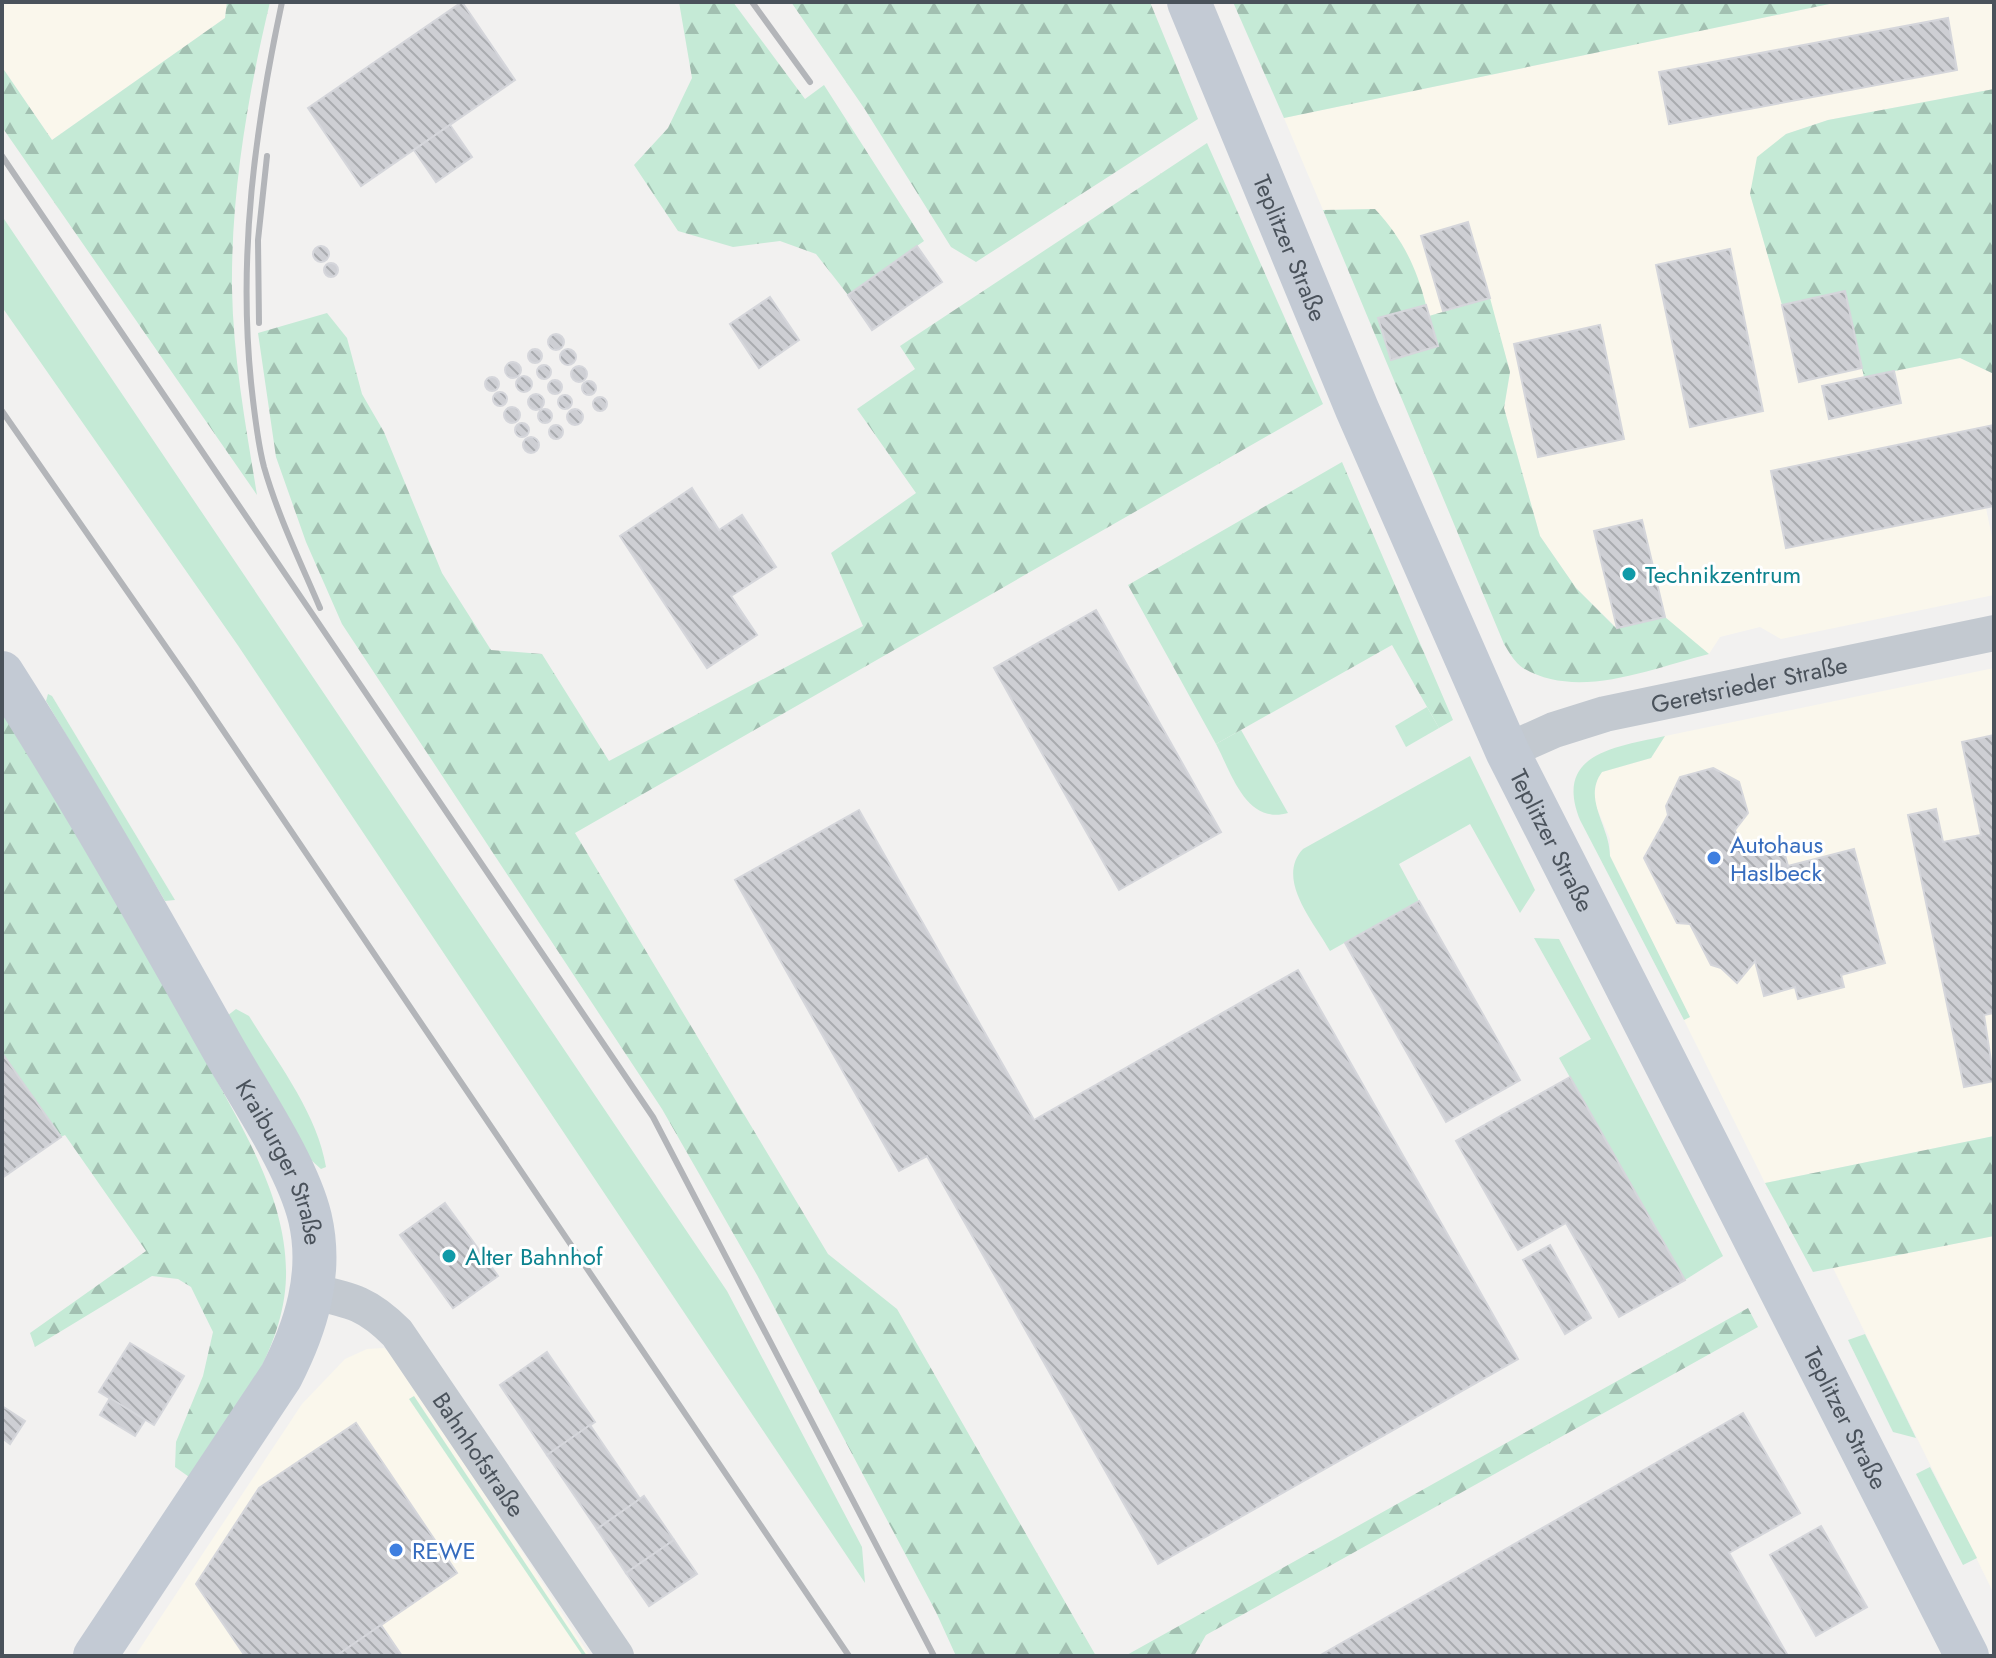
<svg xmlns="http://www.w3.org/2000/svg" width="1996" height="1658" font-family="Jost,sans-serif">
	<defs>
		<pattern id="forest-firs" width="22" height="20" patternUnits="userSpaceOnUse" patternTransform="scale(2)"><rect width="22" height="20" fill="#c5ead6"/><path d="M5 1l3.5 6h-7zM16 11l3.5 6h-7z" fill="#a2c0b1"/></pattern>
		<pattern id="building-back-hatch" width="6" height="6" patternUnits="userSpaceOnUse" patternTransform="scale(2)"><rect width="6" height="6" fill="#cecfd4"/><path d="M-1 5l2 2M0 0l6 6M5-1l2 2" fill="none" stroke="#a9abaf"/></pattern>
	</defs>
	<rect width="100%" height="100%" fill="#f2f1f0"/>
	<!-- commercial -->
	<g fill="#faf7ec">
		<polygon points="2,2 227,2 225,18 52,140 2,67"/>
		<polygon points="1839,2 1994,2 1994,89 1828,120 1786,134 1750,194 1782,304 1845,291 1864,377 1960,358 1994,374 1994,506 1986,508 1994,547 1994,595 1781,639 1760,627 1720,637 1709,654 1665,618 1617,628 1576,588 1540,536 1504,408 1510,372 1489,298 1430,316 1438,346 1391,360 1378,318 1375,209 1323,210 1284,118"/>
		<polygon points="1994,668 1994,1136 1765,1183 1684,1020 1690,1017 1610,856 1610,839 1593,799 1597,779 1602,772 1651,758 1665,736"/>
		<polygon points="1994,1236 1994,1594 1833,1268"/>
		<polygon points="384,1348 398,1361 590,1656 135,1656 302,1404 345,1359 367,1349"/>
	</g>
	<!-- green -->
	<g fill="#c5ead6">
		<polygon points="2,216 727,1291 862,1547 865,1583 239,647 2,307"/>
		<polygon points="48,694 52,696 175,900 165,901 46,701"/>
		<polygon points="1427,707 1439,728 1406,747 1395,726"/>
		<path d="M1241 730 1288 813C1246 825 1232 774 1216 744Z"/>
		<path d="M1665 736 1651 758 1602 772C1582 799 1610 826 1610 856L1690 1017 1684 1020 1580 820C1553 753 1616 747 1665 736Z"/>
		<path d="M1470 756 1535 890 1520 913 1470 824 1399 864 1419 901 1330 951C1314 922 1275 879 1303 849Z"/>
		<polygon points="1534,938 1559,939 1723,1256 1685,1280 1559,1058 1591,1039"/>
		<path d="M236 1009 249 1016C277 1062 317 1113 326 1167L321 1169 311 1160 227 1016Z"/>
		<polygon points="1865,1334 1916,1438 1893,1432 1848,1340"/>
		<polygon points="414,1396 587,1656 583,1656 409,1399"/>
		<polygon points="1930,1467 1977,1558 1963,1565 1916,1474"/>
	</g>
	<!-- forest -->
	<g fill="url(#forest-firs)">
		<path d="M227 2H270C248 94 231 193 232 288 233 357 246 427 257 495L2 127V67L52 140 225 18Z"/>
		<polygon points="679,2 733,2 805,99 824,85 924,241 848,295 816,254 780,241 733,247 678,231 634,165 668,128 692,78"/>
		<polygon points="791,2 1150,2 1198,119 976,262 951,247 864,108"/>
		<polygon points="1233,2 1839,2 1284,118"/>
		<polygon points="1994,89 1994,374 1960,358 1864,377 1845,292 1782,305 1750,194 1757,157 1786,134 1828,120"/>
		<polygon points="1207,143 1323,404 575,833 828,1254 897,1309 1096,1656 956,1656 936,1612 757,1275 662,1109 342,624 306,542 276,457 258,333 327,313 347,338 362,394 384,432 442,573 491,650 542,654 609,761 863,626 831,553 916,493 857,409 915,369 900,346"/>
		<path d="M1375 209C1402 238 1416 266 1426 305L1379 318 1391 360 1438 346 1429 316 1490 298 1510 372 1504 408 1540 536 1576 588 1616 628 1665 617 1709 654C1652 668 1578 701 1523 668 1515 663 1509 652 1504 644L1323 210Z"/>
		<polygon points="1342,462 1453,720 1439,728 1392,645 1216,744 1128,585"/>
		<path d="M2 704C69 820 139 934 201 1052 238 1121 288 1197 286 1277 284 1352 231 1418 192 1479L175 1467 176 1442 203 1376 213 1332 191 1287 178 1279 152 1276 35 1347 30 1333 146 1251 65 1135 61 1137 2 1053Z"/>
		<polygon points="1994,1136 1994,1236 1813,1272 1765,1183"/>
		<polygon points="1748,1308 1758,1327 1206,1635 1194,1656 1125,1656"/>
	</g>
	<!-- building -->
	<g fill="url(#building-back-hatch)" stroke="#d5d6db" stroke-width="2">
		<polygon points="462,2 515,80 361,186 308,108"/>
		<polygon points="1948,18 1957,70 1669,124 1659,72"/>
		<polygon points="450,125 472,157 436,182 414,150"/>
		<polygon points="1468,222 1490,298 1443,311 1421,236"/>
		<polygon points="917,246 942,282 872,330 848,295"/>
		<circle cx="321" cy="254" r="8"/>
		<polygon points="1730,249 1763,411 1690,427 1656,265"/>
		<circle cx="331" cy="270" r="7"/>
		<polygon points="1845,291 1862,368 1799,382 1782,305"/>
		<polygon points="770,297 799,340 759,368 730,324"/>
		<polygon points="1426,305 1438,346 1391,360 1378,318"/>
		<polygon points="1600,325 1624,439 1538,457 1514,344"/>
		<circle cx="556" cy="342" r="8"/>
		<circle cx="535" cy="356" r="7"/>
		<circle cx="568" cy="357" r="8"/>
		<circle cx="513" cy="370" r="8"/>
		<circle cx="544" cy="372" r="7"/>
		<circle cx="579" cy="374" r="8"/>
		<polygon points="1894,371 1901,403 1829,419 1822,386"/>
		<circle cx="524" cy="384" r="8"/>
		<circle cx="492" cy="384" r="7"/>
		<circle cx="555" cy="387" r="7"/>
		<circle cx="589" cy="388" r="7"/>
		<circle cx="500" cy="399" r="7"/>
		<circle cx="536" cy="402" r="8"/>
		<circle cx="565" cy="402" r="7"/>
		<circle cx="600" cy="404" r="7"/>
		<circle cx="512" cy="415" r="8"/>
		<circle cx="545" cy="416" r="7"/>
		<circle cx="575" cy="417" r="8"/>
		<circle cx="522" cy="430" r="7"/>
		<circle cx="556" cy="432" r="7"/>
		<polygon points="1994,425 1994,506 1786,548 1771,471"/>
		<circle cx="531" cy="445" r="8"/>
		<polygon points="692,488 719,530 742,515 776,567 731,596 757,635 707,668 620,536"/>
		<polygon points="1642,520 1665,617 1617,628 1594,531"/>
		<polygon points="1096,610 1221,832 1119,890 994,668"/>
		<polygon points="1994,735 1994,1013 1984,1015 1994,1081 1964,1087 1908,815 1936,809 1943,842 1981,835 1962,742"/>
		<polygon points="1713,768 1739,782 1748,813 1735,830 1742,855 1782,844 1788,866 1854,849 1885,963 1841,975 1844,987 1798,999 1795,987 1764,996 1755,961 1737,983 1721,968 1711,965 1690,924 1677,923 1644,858 1668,815 1666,806 1680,777"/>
		<polygon points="859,810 1034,1120 1298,970 1518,1359 1158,1564 927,1156 899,1171 735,880"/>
		<polygon points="1419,901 1520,1080 1446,1122 1345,943"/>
		<polygon points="2,1053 61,1137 2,1178"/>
		<polygon points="1570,1077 1685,1280 1619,1317 1566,1223 1518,1250 1456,1141"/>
		<polygon points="445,1203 498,1276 453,1308 400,1235"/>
		<polygon points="1550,1245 1591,1318 1565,1334 1523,1260"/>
		<polygon points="130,1343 184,1376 154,1425 99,1392"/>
		<polygon points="547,1352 595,1422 547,1455 500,1385"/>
		<polygon points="110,1398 145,1420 135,1436 100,1415"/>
		<polygon points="2,1406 25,1421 10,1444 2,1438"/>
		<polygon points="1743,1413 1800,1513 1729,1553 1788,1656 1319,1656"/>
		<polygon points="356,1423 457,1573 336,1656 245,1656 196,1584 259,1488"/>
		<polygon points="590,1425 640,1499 597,1529 547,1455"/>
		<polygon points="644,1496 674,1540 626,1573 597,1529"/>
		<polygon points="1821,1526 1867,1607 1816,1636 1770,1555"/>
		<polygon points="674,1540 697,1574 649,1606 626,1573"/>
		<polygon points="381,1625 402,1656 336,1656"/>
	</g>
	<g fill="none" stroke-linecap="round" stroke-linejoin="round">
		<!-- street -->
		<g stroke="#c3c9d0" stroke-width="36">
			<path id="s1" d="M1507 751 1554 730 1605 714 1994 633"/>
			<path id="s2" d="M313 1292C352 1300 368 1304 397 1333L616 1656"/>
		</g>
		<!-- secondary -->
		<g stroke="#c3cad4" stroke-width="44">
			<path id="s3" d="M1189 2 1357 409 1507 751 1967 1656"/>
			<path id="s4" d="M2 673C80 795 151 920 221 1045 249 1095 297 1164 310 1218 323 1274 306 1327 281 1376L95 1656"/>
		</g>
		<!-- rail -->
		<g stroke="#b3b5b9" stroke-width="6">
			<path d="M282 2C255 128 238 254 251 382 254 410 257 440 264 467 278 516 300 561 320 608"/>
			<polyline points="752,2 810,82"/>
			<polyline points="2,156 653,1117 934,1656"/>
			<polyline points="259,323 258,240 267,156"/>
			<polyline points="2,411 191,683 849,1656"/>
		</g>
	</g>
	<!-- markers -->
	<g fill="#0f9aa8" stroke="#fff" stroke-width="3">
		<circle cx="1629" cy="574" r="8"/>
		<circle cx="449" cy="1256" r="8"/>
	</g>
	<g fill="#3f7fe0" stroke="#fff" stroke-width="3">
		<circle cx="1714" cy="858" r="8"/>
		<circle cx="396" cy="1550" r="8"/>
	</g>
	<g text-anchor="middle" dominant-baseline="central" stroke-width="6" stroke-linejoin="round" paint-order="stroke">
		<!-- street labels -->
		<g font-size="24" fill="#4a525b" stroke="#fff">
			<text stroke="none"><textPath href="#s3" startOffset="266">Teplitzer Straße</textPath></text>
			<text stroke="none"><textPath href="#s1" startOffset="252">Geretsrieder Straße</textPath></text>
			<text stroke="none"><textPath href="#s3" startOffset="914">Teplitzer Straße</textPath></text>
			<text stroke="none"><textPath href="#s4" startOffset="564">Kraiburger Straße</textPath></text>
			<text stroke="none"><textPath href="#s3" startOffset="1562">Teplitzer Straße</textPath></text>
			<text stroke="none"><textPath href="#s2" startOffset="242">Bahnhofstraße</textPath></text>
		</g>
		<!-- culture labels -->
		<g font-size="24" fill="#0d838f" stroke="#fff" text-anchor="start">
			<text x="1645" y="574">Technikzentrum</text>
			<text x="465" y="1256">Alter Bahnhof</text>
		</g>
		<!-- shop labels -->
		<g font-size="24" fill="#366cbe" stroke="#fff" text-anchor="start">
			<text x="1730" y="844">Autohaus<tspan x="1730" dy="28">Haslbeck</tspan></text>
			<text x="412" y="1550">REWE</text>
		</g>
	</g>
	<!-- border -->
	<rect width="1996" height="1658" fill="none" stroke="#4a525b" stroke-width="8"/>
</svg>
